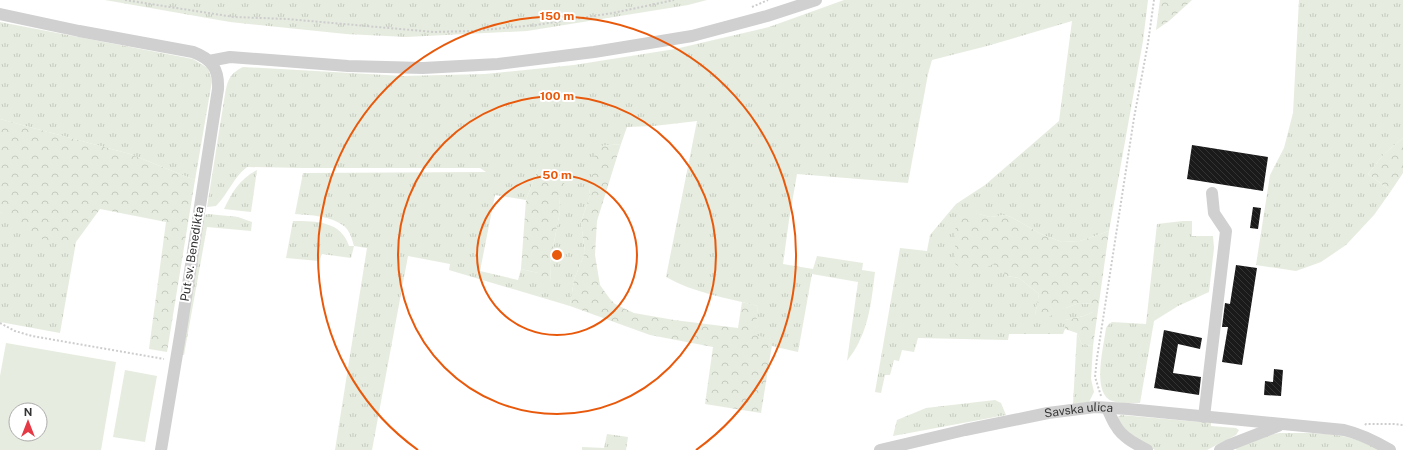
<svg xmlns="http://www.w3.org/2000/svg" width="1403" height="450" font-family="'Public Sans',sans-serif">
	<defs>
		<pattern id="grass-tufts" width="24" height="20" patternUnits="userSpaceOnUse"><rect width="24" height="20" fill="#e6ecdf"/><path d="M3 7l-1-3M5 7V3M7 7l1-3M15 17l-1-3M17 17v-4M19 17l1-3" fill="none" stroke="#c6cbc0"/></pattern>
		<pattern id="forest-crowns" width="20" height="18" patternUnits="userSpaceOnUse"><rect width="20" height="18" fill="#e6ecdf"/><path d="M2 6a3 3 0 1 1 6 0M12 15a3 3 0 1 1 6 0" fill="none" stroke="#c6cbc0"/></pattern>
		<pattern id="building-back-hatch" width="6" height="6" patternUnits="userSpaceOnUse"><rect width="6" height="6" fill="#1a1a1a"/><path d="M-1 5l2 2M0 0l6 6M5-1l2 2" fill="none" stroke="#333"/></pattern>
	</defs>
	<rect width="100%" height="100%" fill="#fff"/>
	<!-- grass -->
	<g fill="url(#grass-tufts)" fill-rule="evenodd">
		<polygon points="105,0 707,0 688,5 527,31 406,37 346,34 230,22"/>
		<path d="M844 0H1148L1143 41 1109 231 1080 241 1062 242 1041 234 1011 217 1005 215 990 217 975 213 985 268 993 263 1007 276 1019 278 1039 294 1035 315 1063 309 1079 303 1093 304V312L1084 316 1065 320V329L1063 334H1009L1008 340 918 338 914 352 902 350 899 361 894 360 890 375H885L881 393 875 392 900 248 927 251 930 235 956 204 985 185 1059 121 1072 21 987 46 932 60 928 74 908 183 797 174 789 220 783 264 813 269 817 256 863 263 862 270 875 272C872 296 870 320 859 342 856 349 851 355 847 361L858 282 812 274 798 352 772 346V339L754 336 758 306C727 298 694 293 666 277L697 121 654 126 627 127 621 144 601 146 589 187 590 195 581 222 585 252 574 280 570 306 449 270 450 264 408 256 372 450H335L367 248 354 246 351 258 322 254 319 261 286 258 293 221C316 221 341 221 349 246H354C352 239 350 231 344 226 331 216 311 215 295 214L303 173 486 172 480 168H304L247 167C232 179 229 193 216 206L207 207 225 94C228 80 229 74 243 67L403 76 485 74 574 65 675 49 769 27ZM538 169 559 197 560 211 550 263 551 283 538 273 521 269 518 280 480 271 495 195 526 200Z"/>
		<polygon points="1299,0 1403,0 1403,138 1384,154 1368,174 1391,191 1374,215 1346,245 1321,262 1296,271 1256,265 1270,175 1284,148 1293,113"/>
		<polygon points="0,22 193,59 208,68 212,81 195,180 130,154 0,119"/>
		<path d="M257 170 251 212 224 209C232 192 240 179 257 170Z"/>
		<polygon points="0,212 53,242 76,242 60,333 0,322"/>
		<polygon points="208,214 238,217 252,222 251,231 207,227 184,355 182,355 203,221 205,215"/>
		<path d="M1183 221H1192V236H1213L1214 248 1209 292 1178 306 1154 321 1140 403C1131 403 1120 404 1112 401 1091 393 1104 346 1106 328L1109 324 1112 322 1146 324 1157 224Z"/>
		<polygon points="1077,333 1082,345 1093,346 1091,379 1094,392 1089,402 1073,404"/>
		<polygon points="995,400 1001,403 1006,415 893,436 897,420 926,408"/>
		<polygon points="1121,415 1211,423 1211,426 1236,428 1239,430 1236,435 1207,450 1155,450 1144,444 1122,429 1118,417"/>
		<path d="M1280 433C1314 433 1349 431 1379 450H1237L1234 448 1266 435Z"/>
		<polygon points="607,434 628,437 626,450 582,450 582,447 604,448"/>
	</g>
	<!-- forest -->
	<g fill="url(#forest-crowns)">
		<polygon points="1160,0 1192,0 1169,21 1156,30"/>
		<polygon points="0,119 130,154 195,180 167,352 149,349 166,222 100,209 76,242 53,242 34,237 0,212"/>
		<polygon points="1403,138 1403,173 1391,191 1368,174 1384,154"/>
		<polygon points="621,144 597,221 595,255 600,285 610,299 615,304 634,313 674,320 738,328 742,302 758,306 755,335 773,339 761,413 705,404 713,347 650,335 570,306 574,280 585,252 581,222 590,195 589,187 595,154 601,146"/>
		<polygon points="538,169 551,175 565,184 559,197 560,211 550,263 551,283 542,284 538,273 521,269 526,200"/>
		<polygon points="975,213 990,217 1005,215 1011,217 1041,234 1062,242 1080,241 1109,231 1093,346 1082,345 1077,333 1065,329 1065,320 1084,316 1093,312 1093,304 1079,303 1063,309 1047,318 1035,315 1039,294 1019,278 1007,276 993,264 974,274 964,270 955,264 955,229 965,215"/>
	</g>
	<!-- garden -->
	<g fill="#e6ecdf" fill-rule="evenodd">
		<path d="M6 343 116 362 101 450H0V376ZM16 410H40V434H16Z"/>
		<polygon points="125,370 157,376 145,442 113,437"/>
	</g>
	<!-- building -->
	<g fill="url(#building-back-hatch)">
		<polygon points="1192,145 1268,157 1263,191 1187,179"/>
		<polygon points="1253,207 1261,208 1258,229 1250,228"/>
		<polygon points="1236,265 1257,268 1242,365 1222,362 1228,327 1222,327 1225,303 1230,304"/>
		<polygon points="1164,330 1202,338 1200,349 1178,344 1173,373 1201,377 1199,395 1154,388"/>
		<polygon points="1274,369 1283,370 1281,396 1264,395 1265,381 1273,382"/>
	</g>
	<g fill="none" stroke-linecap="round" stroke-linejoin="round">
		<!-- path -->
		<g stroke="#cdcdcd" stroke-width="2" stroke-dasharray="2 2" stroke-linecap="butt">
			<polyline points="125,0 234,17 287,19 434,32 472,31 536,25 613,13 674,0"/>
			<polyline points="752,7 768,0"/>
			<polyline points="0,323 15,331 32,336 164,359"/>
			<polyline points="1101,396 1095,377 1097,358 1134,118 1148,43 1154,0"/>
			<polyline points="1365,425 1366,424 1395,424 1403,425"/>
		</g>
		<!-- minor -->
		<g stroke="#d0d0d0" stroke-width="12">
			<path d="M0 14 79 31 193 52C212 59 219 69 218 89L181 330 161 450"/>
			<polyline points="209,61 230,57 348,66 423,68 498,64 594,52 692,36 767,16 816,0"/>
			<path d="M1107 408C1110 414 1112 420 1116 426 1122 437 1136 444 1147 450"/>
			<polyline points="1204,417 1226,231 1214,213 1212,193"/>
			<path id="s1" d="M880 450 965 430 1048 413 1095 407 1128 409 1344 430C1361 434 1375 441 1390 450"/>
			<polyline points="1220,450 1229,445 1278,426"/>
		</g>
	</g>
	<!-- distance rings -->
	<g fill="none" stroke="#e8590c" stroke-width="2">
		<circle cx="557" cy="255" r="80"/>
		<circle cx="557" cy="255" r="159"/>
		<path d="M418 450A239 239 0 1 1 696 450"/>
	</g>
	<g text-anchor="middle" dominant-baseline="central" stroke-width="4" stroke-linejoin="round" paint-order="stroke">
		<!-- street labels -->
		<g font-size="12" fill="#333" stroke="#fff">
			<text transform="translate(192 254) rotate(-81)">Put sv. Benedikta</text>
			<text stroke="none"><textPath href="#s1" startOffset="203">Savska ulica</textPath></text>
		</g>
	</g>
	<circle cx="557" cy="255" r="6" fill="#e8590c" stroke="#fff" stroke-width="2"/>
	<g font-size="12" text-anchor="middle" font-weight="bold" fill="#e8590c" stroke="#fff" stroke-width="4" stroke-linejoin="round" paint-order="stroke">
		<text x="557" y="20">150 m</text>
		<text x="557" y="100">100 m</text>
		<text x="557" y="179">50 m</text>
	</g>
	<!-- north arrow -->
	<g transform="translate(28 422)"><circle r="19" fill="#ffffff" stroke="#adadad"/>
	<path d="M0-3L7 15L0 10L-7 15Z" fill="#e63946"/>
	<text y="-6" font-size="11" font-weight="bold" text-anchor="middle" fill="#333333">N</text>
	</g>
</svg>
